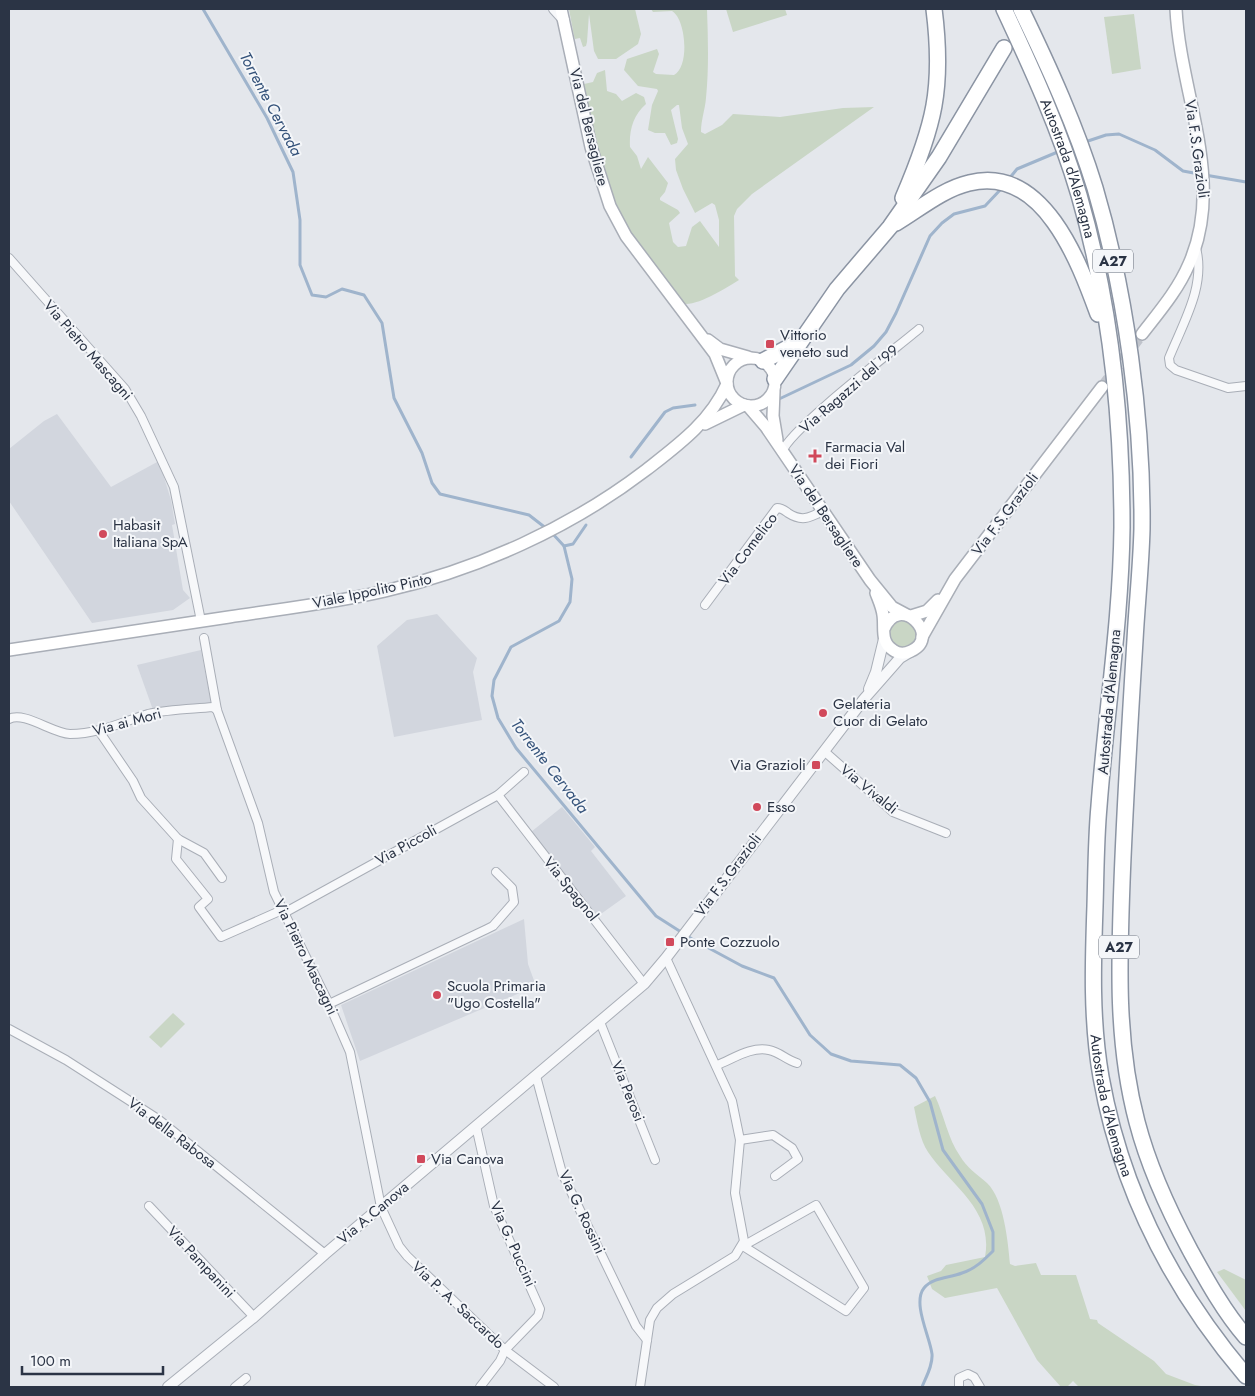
<svg xmlns="http://www.w3.org/2000/svg" width="1255" height="1396" font-family="Jost,sans-serif">
	<rect width="100%" height="100%" fill="#e4e7ec"/>
	<!-- built -->
	<g fill="#d2d6de">
		<polygon points="57,414 111,487 159,461 171,500 175,524 172,525 183,590 190,598 173,610 92,623 9,501 9,449 44,421"/>
		<polygon points="437,614 477,658 473,672 482,720 394,737 377,646 407,620"/>
		<polygon points="201,650 211,703 153,710 137,665"/>
		<polygon points="562,807 595,847 591,851 626,896 598,916 531,832"/>
		<polygon points="524,919 528,964 536,986 360,1061 341,1005"/>
	</g>
	<!-- green -->
	<g fill="#c9d6c5">
		<polygon points="569,9 635,9 641,34 638,44 616,59 598,59 594,51 589,14 587,42 586,46 583,47 580,38 575,39 574,36"/>
		<path d="M651 9H707C708 39 709 68 706 98 705 110 701 120 701 132L705 134 722 125 733 114 780 117 843 108 874 107 752 194 737 209 734 216 735 276 739 280C728 287 693 309 681 303 662 277 641 251 625 224 602 182 592 131 584 84L593 82 597 73 605 70 607 91 616 94 622 101 636 93 644 97 646 104C633 115 629 131 630 147L637 156 641 169 648 157 668 183 665 192 660 198V200L678 210 680 213 669 223 673 242 678 247 686 246 692 227 700 221 719 247V220L715 205 712 203 695 213 683 189 676 170 675 159 688 144 682 128 679 105H677L671 110 678 139 677 143 671 145 665 133H655L648 130 652 105 658 91 657 89 638 86 624 70 627 59 657 49 659 54 653 72 656 74 674 75C690 67 686 19 672 11L653 12Z"/>
		<polygon points="726,9 785,9 787,15 733,32"/>
		<polygon points="1134,14 1141,69 1112,74 1104,17"/>
		<circle cx="903" cy="634" r="13"/>
		<polygon points="173,1013 185,1024 161,1048 149,1037"/>
		<path d="M935 1096C944 1115 948 1139 960 1156 967 1168 977 1174 987 1183 1004 1199 1008 1242 1010 1264L1015 1266 1036 1263 1041 1275H1076L1090 1319 1097 1320 1098 1323 1154 1361 1166 1374 1195 1385 1207 1387H1079L1073 1381 1067 1387H1061L1037 1360 997 1288 945 1298 932 1289 927 1276 941 1271 946 1265 985 1257C994 1209 950 1185 928 1152 920 1140 917 1121 914 1107Z"/>
		<polygon points="1224,1269 1246,1280 1246,1311 1217,1272"/>
	</g>
	<g fill="none" stroke-linecap="round" stroke-linejoin="round">
		<!-- stream -->
		<g stroke="#9fb4cc" stroke-width="3">
			<polyline points="203,9 267,118 293,172 300,220 300,265 312,295 326,297 342,289 364,295 382,323 394,398 422,453 432,483 440,494 529,515 547,529"/>
			<polyline points="1085,142 1106,135 1119,134 1155,150 1183,171 1199,174"/>
			<polyline points="1205,175 1246,182"/>
			<polyline points="1008,180 1017,169 1060,151"/>
			<polyline points="777,400 851,365 874,346 886,332 896,313 930,236 942,223 954,214 985,206 1001,189"/>
			<polyline points="631,457 665,412 673,408 695,405"/>
			<path d="M552 533 564 546 572 579 570 602 559 621 511 647 494 680 492 696 498 718 516 748 656 916 692 939 742 966 774 978 810 1035 831 1054 851 1061 900 1065 916 1078 930 1102 943 1150 982 1204 993 1232V1251C984 1260 975 1269 962 1273 950 1278 933 1277 924 1288 912 1303 930 1337 932 1354 933 1365 926 1377 922 1387"/>
			<polyline points="564,546 573,544 586,525"/>
		</g>
		<!-- secondary-tunnel -->
		<polyline stroke="#bfc3cb" stroke-width="11" stroke-dasharray="11 5.5" stroke-linecap="butt" points="1102,387 1142,334"/>
		<defs>
			<g id="minor">
				<path d="M1196 248C1206 286 1183 323 1169 358L1170 365 1176 370 1228 388 1246 386"/>
				<polyline points="9,258 125,389 141,416 174,487 201,621"/>
				<path d="M782 452C790 429 894 350 919 329"/>
				<path d="M705 605 777 508C782 508 784 510 788 513 802 522 809 518 823 511"/>
				<polyline points="204,638 217,710 258,823 274,892 329,1004 350,1052 381,1207 399,1246 407,1256 505,1350 554,1387"/>
				<path d="M9 719C24 711 52 733 70 734 99 734 122 722 148 714 169 709 192 709 213 707L217 710"/>
				<polyline points="99,731 133,781 141,798 178,839 204,853 222,878"/>
				<polyline points="824,751 893,812 946,833"/>
				<polyline points="498,795 644,984"/>
				<polyline points="178,839 176,859 208,899 199,907 221,937 282,910"/>
				<polyline points="284,913 498,795 524,772"/>
				<polyline points="329,1004 487,929 493,926 514,902 512,888 496,872"/>
				<polyline points="600,1022 655,1160"/>
				<polyline points="9,1029 66,1060 158,1119 325,1254"/>
				<path d="M717 1065C733 1059 751 1046 769 1050 780 1052 786 1060 797 1063"/>
				<polyline points="536,1076 562,1173 636,1326 647,1340"/>
				<polyline points="476,1126 494,1206 540,1309 538,1316 505,1350 500,1361 480,1387"/>
				<polyline points="740,1140 773,1135 792,1148 798,1159 775,1176"/>
				<polygon points="816,1205 864,1288 846,1311 743,1246"/>
				<polyline points="149,1206 254,1317"/>
				<polyline points="235,1387 246,1378"/>
				<polyline points="640,1387 650,1320 657,1308 673,1294 735,1256 744,1241 735,1193 740,1140 732,1101 666,958"/>
				<polyline points="959,1387 959,1378 968,1374 974,1377 980,1387"/>
			</g>
			<g id="tertiary">
				<polyline points="554,9 564,20"/>
				<polyline points="869,689 876,672 884,639"/>
				<polyline points="168,1387 254,1317 325,1254 644,984 666,958 864,699 900,658 910,652"/>
			</g>
			<g id="secondary">
				<polyline points="561,9 591,147 610,206 626,236 715,354 726,381"/>
				<path d="M1142 334C1159 312 1178 290 1189 264 1226 181 1180 94 1176 9"/>
				<polyline points="708,340 720,349 748,357"/>
				<circle cx="751" cy="382" r="24"/>
				<polyline points="774,391 773,416 777,440"/>
				<polyline points="748,406 766,427 870,580 892,607 907,615"/>
				<polyline points="705,424 744,405"/>
				<path d="M876 593C879 601 882 607 883 615 885 628 880 642 893 650 898 654 905 654 911 651 943 636 899 592 884 629"/>
				<polyline points="911,616 927,611 938,600"/>
				<polyline points="922,637 955,579 1102,387"/>
				<path d="M9 650C82 639 155 628 229 617 281 609 334 603 385 591 479 569 570 528 646 470 678 445 710 422 727 384"/>
			</g>
			<g id="motorway">
				<path id="s1" d="M1004 9C1032 69 1060 130 1079 195 1110 302 1122 416 1122 527 1121 620 1106 713 1099 806 1096 839 1096 872 1095 906 1093 963 1091 1020 1101 1077 1121 1189 1173 1290 1246 1376"/>
				<path d="M1021 9C1049 67 1076 126 1095 188 1126 293 1143 420 1142 529 1141 566 1137 603 1135 640 1130 721 1125 801 1122 882 1119 963 1116 1043 1137 1122 1149 1168 1168 1209 1190 1250 1206 1279 1224 1312 1246 1337"/>
				<path d="M903 198C934 126 944 88 934 9"/>
				<path d="M896 223C918 210 943 189 969 183 1043 164 1079 262 1098 314"/>
				<polyline points="763,361 797,343"/>
				<polyline points="775,379 837,289 890,227 939,157 1004,48"/>
			</g>
		</defs>
		<!-- minor casing -->
		<use href="#minor" stroke="#a9aeb7" stroke-width="10"/>
		<!-- tertiary casing -->
		<use href="#tertiary" stroke="#a9aeb7" stroke-width="12"/>
		<!-- secondary casing -->
		<use href="#secondary" stroke="#a9aeb7" stroke-width="14"/>
		<!-- motorway casing -->
		<use href="#motorway" stroke="#8b94a3" stroke-width="18"/>
		<!-- minor -->
		<use href="#minor" stroke="#f7f8fa" stroke-width="8"/>
		<!-- tertiary -->
		<use href="#tertiary" stroke="#f7f8fa" stroke-width="10"/>
		<!-- secondary -->
		<use href="#secondary" stroke="#fff" stroke-width="11"/>
		<!-- motorway -->
		<use href="#motorway" stroke="#fff" stroke-width="15"/>
	</g>
	<!-- markers -->
	<g fill="#d1495b" stroke="#f4f6f9" stroke-width="2">
		<rect x="765" y="339" width="10" height="10" rx="2.5"/>
		<path d="M812.5 448.5h5v5h5v5h-5v5h-5v-5h-5v-5h5z"/>
		<circle cx="103" cy="534" r="5"/>
		<circle cx="823" cy="713" r="5"/>
		<rect x="811" y="760" width="10" height="10" rx="2.5"/>
		<circle cx="757" cy="807" r="5"/>
		<rect x="665" y="937" width="10" height="10" rx="2.5"/>
		<circle cx="437" cy="995" r="5"/>
		<rect x="416" y="1154" width="10" height="10" rx="2.5"/>
	</g>
	<g text-anchor="middle" dominant-baseline="central" stroke-width="4" stroke-linejoin="round" paint-order="stroke">
		<!-- shield labels -->
		<g fill="#f4f6f9" stroke="#676e7b" stroke-width="1">
			<rect x="1093" y="249.5" width="40" height="23" rx="4"/>
			<rect x="1099" y="935.5" width="40" height="23" rx="4"/>
		</g>
		<g font-size="14" font-weight="bold" fill="#2b3445">
			<text x="1113" y="261">A27</text>
			<text x="1119" y="947">A27</text>
		</g>
		<!-- street labels -->
		<g font-size="15" fill="#2b3445" stroke="#f4f6f9">
			<text transform="translate(589 127) rotate(76)">Via del Bersagliere</text>
			<text transform="translate(1197 149) rotate(82)">Via F.S.Grazioli</text>
			<text stroke="none"><textPath href="#s1" startOffset="172">Autostrada d'Alemagna</textPath></text>
			<text transform="translate(88 350) rotate(49)">Via Pietro Mascagni</text>
			<text transform="translate(849 389) rotate(-41)">Via Ragazzi del '99</text>
			<text transform="translate(1005 514) rotate(-53)">Via F.S.Grazioli</text>
			<text transform="translate(826 516) rotate(56)">Via del Bersagliere</text>
			<text transform="translate(748 549) rotate(-53)">Via Comelico</text>
			<text transform="translate(372 591) rotate(-12)">Viale Ippolito Pinto</text>
			<text transform="translate(1109 702) rotate(-85)">Autostrada d'Alemagna</text>
			<text transform="translate(127 722) rotate(-15)">Via ai Mori</text>
			<text transform="translate(869 789) rotate(39)">Via Vivaldi</text>
			<text transform="translate(406 845) rotate(-29)">Via Piccoli</text>
			<text transform="translate(728 875) rotate(-53)">Via F.S.Grazioli</text>
			<text transform="translate(571 889) rotate(51)">Via Spagnol</text>
			<text transform="translate(306 957) rotate(64)">Via Pietro Mascagni</text>
			<text transform="translate(628 1091) rotate(68)">Via Perosi</text>
			<text stroke="none"><textPath href="#s1" startOffset="1118">Autostrada d'Alemagna</textPath></text>
			<text transform="translate(172 1133) rotate(37)">Via della Rabosa</text>
			<text transform="translate(582 1212) rotate(65)">Via G. Rossini</text>
			<text transform="translate(373 1213) rotate(-40)">Via A.Canova</text>
			<text transform="translate(513 1244) rotate(66)">Via G. Puccini</text>
			<text transform="translate(201 1262) rotate(47)">Via Pampanini</text>
			<text transform="translate(458 1305) rotate(43)">Via P. A. Saccardo</text>
		</g>
		<!-- poi labels -->
		<g font-size="15" fill="#2b3445" stroke="#f4f6f9" text-anchor="start">
			<text x="780" y="335">Vittorio<tspan x="780" dy="17">veneto sud</tspan></text>
			<text x="825" y="447">Farmacia Val<tspan x="825" dy="17">dei Fiori</tspan></text>
			<text x="113" y="525">Habasit<tspan x="113" dy="17">Italiana SpA</tspan></text>
			<text x="833" y="704">Gelateria<tspan x="833" dy="17">Cuor di Gelato</tspan></text>
			<text x="806" y="765" text-anchor="end">Via Grazioli</text>
			<text x="767" y="807">Esso</text>
			<text x="680" y="942">Ponte Cozzuolo</text>
			<text x="447" y="986">Scuola Primaria<tspan x="447" dy="17">"Ugo Costella"</tspan></text>
			<text x="431" y="1159">Via Canova</text>
		</g>
		<!-- water labels -->
		<g font-size="16" font-style="italic" fill="#34527a" stroke="#f4f6f9">
			<text transform="translate(271 104) rotate(62)">Torrente Cervada</text>
			<text transform="translate(550 766) rotate(52)">Torrente Cervada</text>
		</g>
	</g>
	<!-- border -->
	<rect width="1255" height="1396" fill="none" stroke="#2b3445" stroke-width="20"/>
	<!-- scale -->
	<path d="M22 1366v8h141v-8" fill="none" stroke="#2b3445" stroke-width="2.5"/>
	<text x="30" y="1366" font-size="15" fill="#2b3445" stroke="#f4f6f9" stroke-width="4" paint-order="stroke">100 m</text>
</svg>
